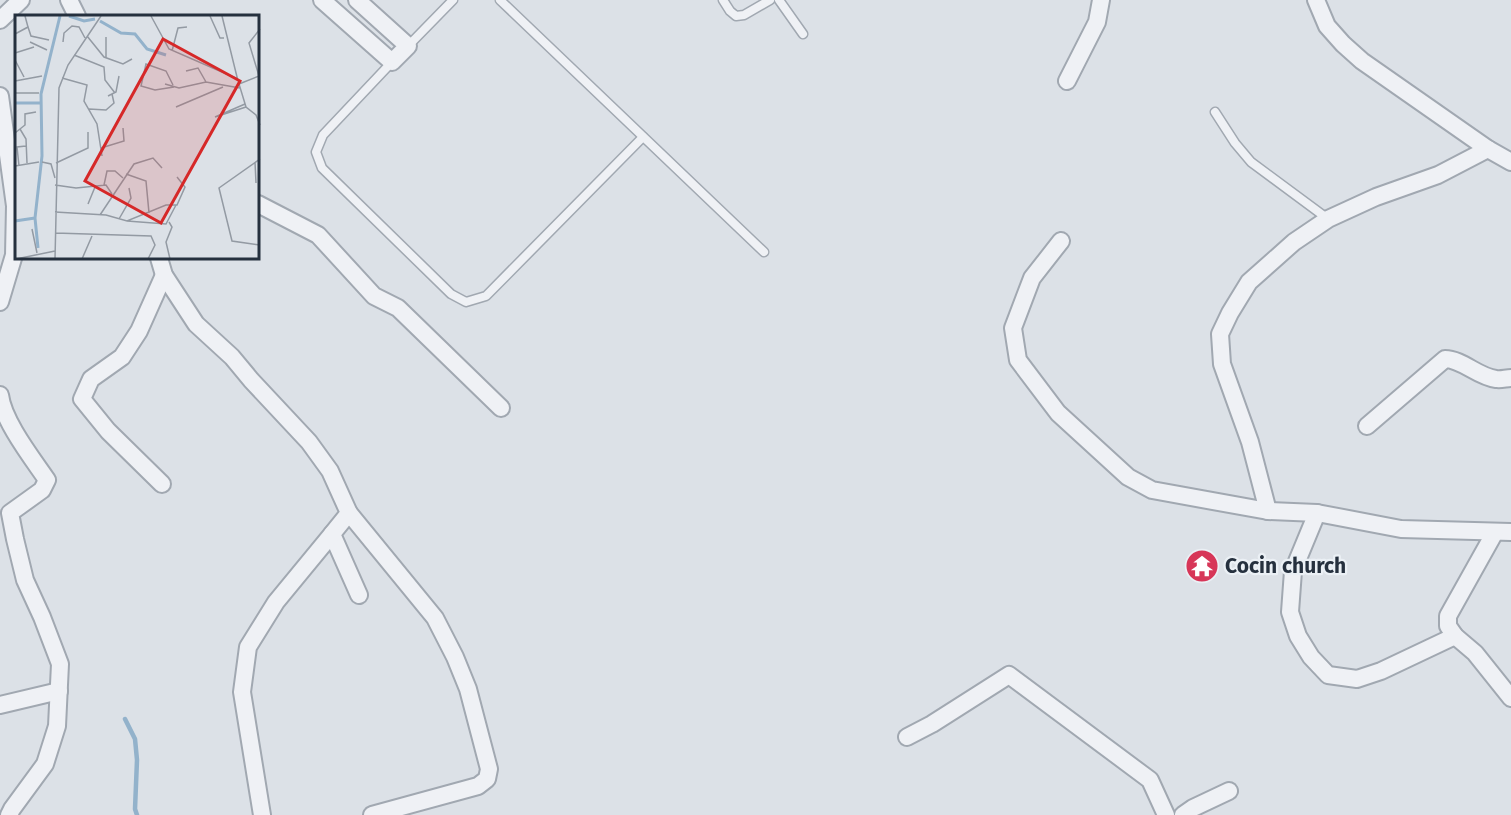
<svg xmlns="http://www.w3.org/2000/svg" width="1511" height="815" font-family="'Fira Sans',sans-serif">
	<rect width="100%" height="100%" fill="#dce1e7"/>
	<g fill="none" stroke-linecap="round" stroke-linejoin="round">
		<!-- stream -->
		<polyline stroke="#93b2cb" stroke-width="4.5" points="125,719 135,739 137,760 135,809 137,815"/>
		<defs>
			<g id="lane">
				<polyline points="500,0 764,252"/>
				<polyline points="723,0 730,11 736,16 744,15 770,0"/>
				<polyline points="779,0 803,34"/>
				<polyline points="408,46 453,0"/>
				<polyline points="392,62 323,135 316,152 322,168 451,294 466,302 486,296 643,137"/>
				<polyline points="1215,112 1235,143 1251,162 1328,219"/>
			</g>
			<g id="street">
				<polyline points="69,0 77,16"/>
				<polyline points="322,0 392,62 408,46 357,0"/>
				<polyline points="1316,0 1327,26 1343,44 1362,61 1488,149 1511,162"/>
				<polyline points="0,20 21,0"/>
				<polyline points="1067,81 1097,22 1101,0"/>
				<polyline points="0,96 15,206 14,255 0,302"/>
				<polyline points="258,204 318,235 374,296 398,308 501,408"/>
				<polyline points="1061,241 1032,278 1013,328 1018,360 1058,413 1128,477 1152,490 1268,511 1317,513 1401,529 1511,532"/>
				<polyline points="159,258 164,275 196,324 232,357 251,380 309,442 330,471 349,513 332,534 359,595"/>
				<path d="M0 395C3 421 32 458 47 480L42 490 10 513 15 539 25 580 42 617 60 664 57 726 45 764 12 809 9 815"/>
				<path d="M1367 426 1445 359C1462 359 1478 377 1496 379 1501 380 1506 378 1511 378"/>
				<polyline points="162,484 108,431 82,399 91,379 122,357 139,331 164,275"/>
				<polyline points="1268,511 1250,442 1222,364 1220,334 1230,313 1249,282 1294,242 1328,219 1376,197 1438,175 1488,149"/>
				<polyline points="349,513 435,618 455,657 468,689 489,769 487,779 478,786 372,815"/>
				<polyline points="1317,513 1293,571 1290,612 1298,636 1311,657 1328,675 1357,679 1381,671 1455,636"/>
				<polyline points="1495,532 1448,616 1448,626 1455,636 1475,653 1511,698"/>
				<polyline points="0,705 59,691"/>
				<polyline points="907,737 932,724 1009,675 1150,780 1166,815"/>
				<polyline points="262,815 242,692 248,647 276,602 332,534"/>
				<polyline points="1183,815 1193,808 1229,791"/>
			</g>
		</defs>
		<!-- lane casing -->
		<use href="#lane" stroke="#a1a8b1" stroke-width="11"/>
		<!-- street casing -->
		<use href="#street" stroke="#a1a8b1" stroke-width="20"/>
		<!-- lane -->
		<use href="#lane" stroke="#eff1f5" stroke-width="8"/>
		<!-- street -->
		<use href="#street" stroke="#eff1f5" stroke-width="16"/>
	</g>
	<!-- icons -->
	<defs>
		<symbol id="temple-disc" viewBox="-11 -11 22 22"><circle r="9.5" fill="#d73658" stroke="#ebf0f5"/><path d="M0-6L5-2H3V0L6.5 2.5H4V6H1.5V3h-3V6H-4V2.5H-6.5L-3 0V-2H-5Z" fill="#fff"/></symbol>
	</defs>
	<g fill-rule="evenodd">
		<use href="#temple-disc" x="1183" y="547" width="38" height="38"/>
	</g>
	<g text-anchor="middle" dominant-baseline="central" stroke-width="4.5" stroke-linejoin="round" paint-order="stroke">
		<!-- poi labels -->
		<g font-size="21" font-weight="bold" fill="#25303e" stroke="#ebf0f5" text-anchor="start">
			<text x="1225" y="566">Cocin church</text>
		</g>
	</g>
	<!-- overview -->
	<g transform="translate(15 15)">
		<rect width="244" height="244" fill="#dce1e7"/>
		<path fill="none" stroke="#93b2cb" stroke-width="3" d="M54 1 69 6 80 4M85 6 106 18 120 19 132 34 151 40M0 88H26M20 203 27 141 26 79 45 1M0 206 20 203 23 233"/>
		<path fill="none" stroke="#939aa3" stroke-width="1.5" d="M136 1 154 34 223 64M195 1 205 23H209M207 1 223 66M13 12 16 21 34 25M245 14 234 28 244 61 224 69 231 92 241 100 245 110M0 19 13 12 10 1M72 21 89 42 108 49 117 44M15 27 32 35M48 27 49 18 57 11 64 12 70 23M157 36 163 13 172 12M0 38 19 32M59 40 89 52 90 65 100 78M91 43V22M0 45 9 62M171 56 183 53 191 67M47 63 72 70 69 86 82 109 87 141M0 66 27 61M150 69 164 73 191 67 225 73M158 70 151 56 131 49 126 71 140 75 159 72M0 78H24M93 81 101 77 104 61M230 89 200 102 231 92M161 92 208 72M74 94 91 95 99 88 97 79M5 114 11 124 12 148M0 118 10 110V99L21 97M86 133 109 126 108 113M245 144 204 173 217 226 245 230M27 147 36 149 40 163M240 147 241 168M41 148 73 133V117M0 151 24 147M4 151 2 132 11 131M111 159 131 166 134 198M40 170 61 173 91 170 97 179M89 170 92 156H100L108 163M73 189 80 172M40 197 91 200 112 206 151 190H162L170 172 162 162M85 200 119 149 138 143 147 153M104 204 116 183 114 173M112 206 151 209 161 190M154 207 157 212 151 227 155 244M17 214 22 238M40 218 136 221 140 230 133 244M1 244 40 236M40 244 44 73 53 50 86 1M67 244 77 221"/>
		<path fill="#d62828" fill-opacity="0.15" stroke="#d62828" stroke-width="3" d="M148 24 225 66 146 208 70 166Z"/>
		<rect width="244" height="244" fill="none" stroke="#25303e" stroke-width="3"/>
	</g>
</svg>
